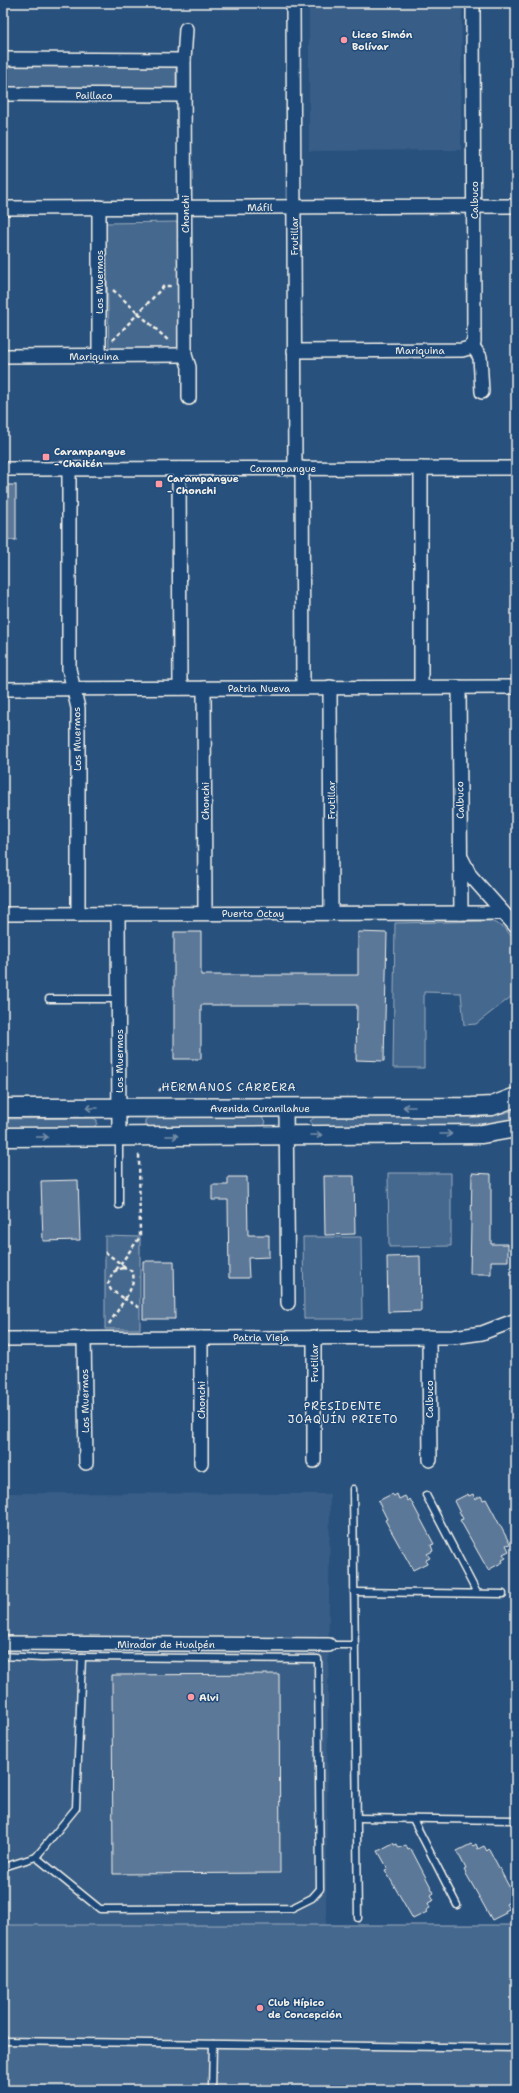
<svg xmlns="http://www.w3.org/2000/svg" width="519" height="2093" font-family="'Shantell Sans',sans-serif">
	<rect width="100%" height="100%" fill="#28517e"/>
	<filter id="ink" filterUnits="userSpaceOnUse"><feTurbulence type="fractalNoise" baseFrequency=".025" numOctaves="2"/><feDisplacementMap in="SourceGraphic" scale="8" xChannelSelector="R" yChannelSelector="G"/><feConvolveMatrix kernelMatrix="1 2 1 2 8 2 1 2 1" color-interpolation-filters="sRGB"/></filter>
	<g filter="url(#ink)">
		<!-- built -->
		<g fill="#375d86">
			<polygon points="309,3 462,3 461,150 309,151"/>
			<polygon points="3,1493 330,1494 326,1926 3,1925"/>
		</g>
		<!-- green -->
		<g fill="#45688e" stroke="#9cacbb">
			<polygon points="3,66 176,67 176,89 3,90"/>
			<polygon points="178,222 180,349 109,351 106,223"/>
			<polygon points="491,921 505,928 516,943 516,993 476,1024 464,1025 461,993 424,992 424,1068 393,1068 395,923"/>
			<polygon points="516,1110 516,1119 493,1124 314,1126 310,1121 315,1117 495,1115"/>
			<polygon points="260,1116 266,1122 264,1126 259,1128 150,1128 145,1126 145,1120 150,1117"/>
			<polygon points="93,1118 97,1120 97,1124 92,1128 3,1129 3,1119"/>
			<polygon points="388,1173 451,1173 451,1246 389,1247"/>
			<polygon points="105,1236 140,1237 140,1329 105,1329"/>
			<polygon points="303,1237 361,1237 362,1319 304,1319"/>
			<rect x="3" y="1925" width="513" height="165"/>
		</g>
		<!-- building -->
		<g fill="#5b7899" stroke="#f4f1e8">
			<rect x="3" y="485" width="13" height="55"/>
			<polygon points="174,932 201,932 201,975 358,975 358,932 387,933 384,1061 356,1060 357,1005 201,1005 201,1059 174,1059"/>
			<polygon points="472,1173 491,1174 491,1244 508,1244 508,1261 491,1261 491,1274 470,1274"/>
			<polygon points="324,1176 354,1176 355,1234 325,1235"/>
			<polygon points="228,1177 247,1177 248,1235 269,1235 269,1257 248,1258 249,1278 229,1278 228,1200 212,1200 212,1185 228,1185"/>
			<polygon points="78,1180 80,1240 43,1241 41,1181"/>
			<polygon points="420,1256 421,1311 388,1312 387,1257"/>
			<polygon points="143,1261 174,1261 175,1319 143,1319"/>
			<polygon points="392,1494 394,1496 397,1494 399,1499 405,1496 408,1501 410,1499 434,1544 431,1545 433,1551 427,1554 430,1558 426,1560 427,1563 413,1570 385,1520 387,1519 378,1501"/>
			<polygon points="468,1494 469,1496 473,1494 475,1499 481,1496 483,1500 486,1499 510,1544 506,1545 509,1551 503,1554 506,1558 502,1560 503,1562 488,1570 460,1520 463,1519 454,1501"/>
			<polygon points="279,1674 280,1873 113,1874 112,1675"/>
			<polygon points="393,1843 394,1845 397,1844 399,1848 406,1845 408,1850 411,1849 434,1893 431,1895 434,1900 428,1903 430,1908 426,1910 427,1912 413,1919 385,1870 388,1869 378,1851"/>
			<polygon points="471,1844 473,1846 476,1844 478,1849 484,1846 487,1851 489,1849 513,1894 509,1896 512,1901 506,1904 509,1909 505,1911 506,1913 492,1920 464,1870 466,1869 457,1851"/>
		</g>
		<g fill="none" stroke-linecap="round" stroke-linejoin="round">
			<defs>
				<g id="service">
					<polyline points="49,999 118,999"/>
					<polyline points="119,1138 119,1205"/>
					<polyline points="353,1489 358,1918"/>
					<polyline points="426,1495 477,1593"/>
					<polyline points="354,1592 503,1594"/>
					<polyline points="329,1645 355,1645"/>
					<polyline points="3,1656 42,1658 82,1657 76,1808 36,1857 7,1866 3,1866"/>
					<polyline points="357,1818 512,1820"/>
					<polyline points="413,1819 457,1905"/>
					<polyline points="36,1857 100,1909 292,1908 312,1898 320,1889 318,1659 82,1657"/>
					<polyline points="3,2041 516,2048"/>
					<polyline points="212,2090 213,2044"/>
				</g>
				<g id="minor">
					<polyline points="293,3 295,468"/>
					<polyline points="186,29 184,60 185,355 189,367 189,398"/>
					<polyline points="3,59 184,60"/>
					<polyline points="3,94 184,95"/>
					<polyline points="3,208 516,206"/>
					<polyline points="472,345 480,357 482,392"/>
					<polyline points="294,351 462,350 469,348 474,342 473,3"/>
					<polyline points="3,356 185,355"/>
					<polyline points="99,356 99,207"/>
					<polyline points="302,468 303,687"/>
					<polyline points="421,468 421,687"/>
					<polyline points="3,469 516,468"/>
					<polyline points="69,469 69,669 78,708 78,914"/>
					<polyline points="179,469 180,688"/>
					<polyline points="330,687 331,913"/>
					<polyline points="459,687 461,913"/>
					<polyline points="204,688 205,913"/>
					<polyline points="3,689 516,687"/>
					<polyline points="462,859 470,875 516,927"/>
					<polyline points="118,913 119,1136"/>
					<polyline points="3,914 503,913"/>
					<polyline points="286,1108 288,1303"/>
					<polyline points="314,1337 314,1461"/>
					<polyline points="429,1337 430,1460"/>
					<polyline points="84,1338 86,1463"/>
					<polyline points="201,1338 201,1463"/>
					<polyline points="3,1339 453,1337 482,1333 516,1320"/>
					<polyline points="3,1643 329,1645"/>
				</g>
				<g id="secondary">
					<polyline points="3,1108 472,1107 492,1106 516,1097"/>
					<polyline points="3,1137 482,1134 516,1128"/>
				</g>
			</defs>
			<!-- service casing -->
			<use href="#service" stroke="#f4f1e8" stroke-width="9"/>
			<!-- minor casing -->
			<use href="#minor" stroke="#f4f1e8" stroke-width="16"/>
			<!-- secondary casing -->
			<use href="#secondary" stroke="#f4f1e8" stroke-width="21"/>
			<!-- path -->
			<g stroke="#f4f1e8" stroke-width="2.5" stroke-dasharray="4 3" stroke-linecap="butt">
				<polyline points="113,290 170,342"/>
				<polyline points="113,340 164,286 171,286"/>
				<polyline points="159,1091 165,1084 185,1084 190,1091"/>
				<polyline points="105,1252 125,1267"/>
				<path d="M122 1268C142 1268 131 1290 125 1299L111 1290 108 1284 113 1272Z"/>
				<polyline points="116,1270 140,1237 139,1152"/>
				<polyline points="109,1324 125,1299 140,1308"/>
			</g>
			<!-- service -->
			<use href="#service" stroke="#1f4a7a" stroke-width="6"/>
			<!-- minor -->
			<use href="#minor" stroke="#1f4a7a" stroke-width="13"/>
			<!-- secondary -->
			<use href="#secondary" stroke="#1f4a7a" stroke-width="18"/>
		</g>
		<!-- one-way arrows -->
		<defs><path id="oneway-shaft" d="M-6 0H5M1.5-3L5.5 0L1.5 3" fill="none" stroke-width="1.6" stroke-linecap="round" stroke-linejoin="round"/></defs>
		<g stroke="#748da6">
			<use href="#oneway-shaft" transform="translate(409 1107) rotate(180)"/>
			<use href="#oneway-shaft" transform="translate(92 1108) rotate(180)"/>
			<use href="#oneway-shaft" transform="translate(446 1134)"/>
			<use href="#oneway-shaft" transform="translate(316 1135)"/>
			<use href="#oneway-shaft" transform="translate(172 1136)"/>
			<use href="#oneway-shaft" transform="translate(42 1137)"/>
		</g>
	</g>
	<!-- markers -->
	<g fill="#ff9aa2" stroke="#1f4a7a" stroke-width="1.5">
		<circle cx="344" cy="40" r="4"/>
		<rect x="42" y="453" width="8" height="8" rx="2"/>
		<rect x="155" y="480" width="8" height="8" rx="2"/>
		<circle cx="191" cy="1697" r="4"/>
		<circle cx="260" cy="2008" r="4"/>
	</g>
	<g text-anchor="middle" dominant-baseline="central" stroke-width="3" stroke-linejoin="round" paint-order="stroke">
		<!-- poi labels -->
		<g font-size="10" font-weight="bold" fill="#f4f1e8" stroke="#1f4a7a" text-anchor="start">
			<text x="352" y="34">Liceo Simón<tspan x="352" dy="12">Bolívar</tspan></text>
			<text x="54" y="451">Carampangue<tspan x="54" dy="12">- Chaitén</tspan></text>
			<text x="167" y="478">Carampangue<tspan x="167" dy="12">- Chonchi</tspan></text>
			<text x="199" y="1697">Alvi</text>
			<text x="268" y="2002">Club Hípico<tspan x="268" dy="12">de Concepción</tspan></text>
		</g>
		<!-- street labels -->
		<g font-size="10" fill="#f4f1e8" stroke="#1f4a7a">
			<text x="94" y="95">Paillaco</text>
			<text transform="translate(474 200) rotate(-90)">Calbuco</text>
			<text x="260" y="207">Máfil</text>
			<text transform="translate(185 214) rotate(-90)">Chonchi</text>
			<text transform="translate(294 236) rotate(-90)">Frutillar</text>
			<text transform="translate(99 282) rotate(-90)">Los Muermos</text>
			<text x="420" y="350">Mariquina</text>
			<text x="94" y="356">Mariquina</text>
			<text x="283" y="468">Carampangue</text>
			<text x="259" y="688">Patria Nueva</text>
			<text transform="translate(77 739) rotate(-91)">Los Muermos</text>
			<text transform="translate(331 800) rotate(-90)">Frutillar</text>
			<text transform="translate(460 800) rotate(-91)">Calbuco</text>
			<text transform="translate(205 801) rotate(-90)">Chonchi</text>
			<text x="253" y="913">Puerto Octay</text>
			<text transform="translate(119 1061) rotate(-90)">Los Muermos</text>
			<text x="260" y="1108">Avenida Curanilahue</text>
			<text x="261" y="1337">Patria Vieja</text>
			<text transform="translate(314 1363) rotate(-90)">Frutillar</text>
			<text transform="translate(429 1399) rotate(-90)">Calbuco</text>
			<text transform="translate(201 1400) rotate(-90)">Chonchi</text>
			<text transform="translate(85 1401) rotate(-91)">Los Muermos</text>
			<text x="166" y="1644">Mirador de Hualpén</text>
		</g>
		<!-- neighbourhood labels -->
		<g font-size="11" letter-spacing="1" fill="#f4f1e8" stroke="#1f4a7a">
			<text x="229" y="1087">HERMANOS CARRERA</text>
			<text x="343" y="1406">PRESIDENTE<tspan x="343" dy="13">JOAQUÍN PRIETO</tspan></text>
		</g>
	</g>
	<!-- margin -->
	<rect width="519" height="2093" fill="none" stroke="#1f4a7a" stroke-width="16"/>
	<rect x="8" y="8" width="503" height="2077" fill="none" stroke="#f4f1e8" stroke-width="1.5" filter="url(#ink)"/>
</svg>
